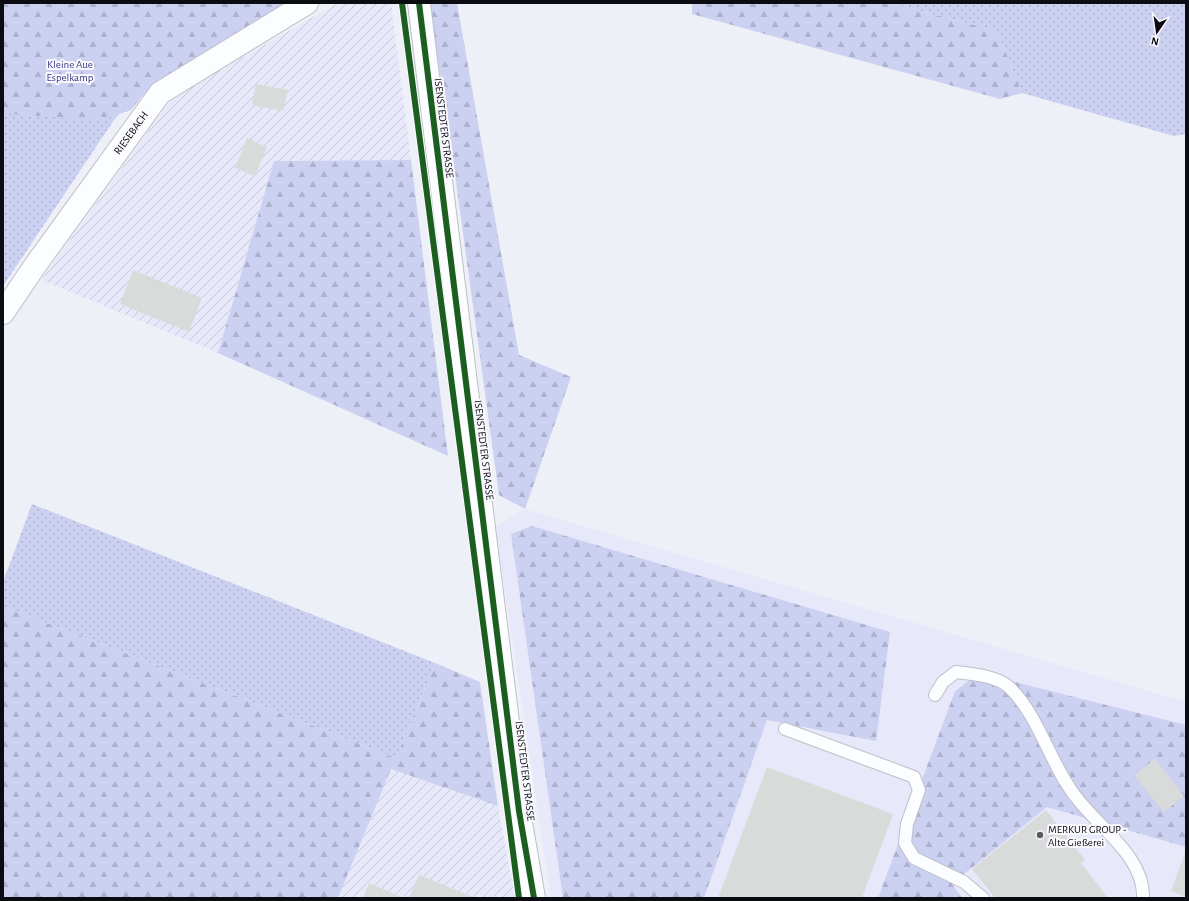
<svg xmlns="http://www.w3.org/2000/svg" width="1189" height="901" font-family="'Alegreya Sans',sans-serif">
	<defs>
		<pattern id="industrial-furrows" width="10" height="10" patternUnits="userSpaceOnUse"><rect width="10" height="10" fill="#e7e9fb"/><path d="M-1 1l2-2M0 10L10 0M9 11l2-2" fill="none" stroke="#c5c7d6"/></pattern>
		<pattern id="grass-dots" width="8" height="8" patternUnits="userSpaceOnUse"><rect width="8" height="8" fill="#ccd0f1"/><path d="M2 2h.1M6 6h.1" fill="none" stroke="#aeb1ce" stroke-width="1.8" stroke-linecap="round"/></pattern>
		<pattern id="forest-firs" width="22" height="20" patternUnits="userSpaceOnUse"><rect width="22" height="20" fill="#ccd0f1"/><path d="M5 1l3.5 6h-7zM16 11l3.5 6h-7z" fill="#aeb1ce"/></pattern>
	</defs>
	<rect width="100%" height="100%" fill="#eef0f8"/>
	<!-- built -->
	<g fill="#e7e9fb">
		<polygon points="525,509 1186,702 1186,725 979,673 955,691 878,898 704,898 767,720 511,534 563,898 551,898 495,526"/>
		<polygon points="1047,807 1186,847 1186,898 962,898 951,884"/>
	</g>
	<!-- industrial -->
	<g fill="url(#industrial-furrows)">
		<polygon points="338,3 391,3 411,160 274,161 218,353 41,280 173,97"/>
		<polygon points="391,769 498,806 515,898 338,898"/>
	</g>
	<!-- grass -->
	<g fill="url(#grass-dots)">
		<polygon points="3,3 142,89 114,120 3,286"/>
		<polygon points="890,3 1186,3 1186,134 1174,136 1022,93 997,31"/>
		<polygon points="32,504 435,663 396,758 3,606 3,582"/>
	</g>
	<!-- forest -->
	<g fill="url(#forest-firs)">
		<polygon points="3,3 286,3 144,94 131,110 99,121 3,113"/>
		<polygon points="429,3 457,3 519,355 571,377 525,509 499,495 451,146"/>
		<polygon points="692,3 890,3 997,31 1022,93 1000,99 692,14"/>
		<polygon points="411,160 448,456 218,353 274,161"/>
		<polygon points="532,526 890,632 876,741 767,720 704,898 563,898 511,534"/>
		<polygon points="3,606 396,758 435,663 480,682 498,806 391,769 338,898 3,898"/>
		<polygon points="979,673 1186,725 1186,847 1047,807 952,884 962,898 878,898 955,691"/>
	</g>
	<!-- building -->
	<g fill="#d9dbda">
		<polygon points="256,84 288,90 283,111 252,105"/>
		<polygon points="247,138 267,147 255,176 235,168"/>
		<polygon points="133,270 202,298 189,332 120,304"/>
		<polygon points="1155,759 1184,796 1164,812 1134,775"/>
		<polygon points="767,767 893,814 862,898 718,898"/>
		<polygon points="1046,810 1085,860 1081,863 1108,898 995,898 972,869"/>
		<polygon points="1186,850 1186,897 1171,891"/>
		<polygon points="419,875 475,898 409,898"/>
		<polygon points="369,883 404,898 363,898"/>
	</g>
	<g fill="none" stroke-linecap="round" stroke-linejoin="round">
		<defs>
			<g id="lane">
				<path d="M935 695 943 682 956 672C973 674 998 676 1010 688 1039 716 1051 766 1076 797 1098 827 1145 857 1143 898"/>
				<polyline points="785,729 914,777 919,790 907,824 905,843 914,858 964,882 983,898"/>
			</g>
			<polyline id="street" points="3,313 34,267 160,93 307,3"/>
			<polyline id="secondary" points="419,3 519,811 534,898"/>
		</defs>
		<!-- lane casing -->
		<use href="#lane" stroke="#bebfc6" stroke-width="14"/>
		<!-- street casing -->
		<use href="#street" stroke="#bebfc6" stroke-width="24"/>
		<!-- secondary casing -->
		<use href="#secondary" stroke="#bebfc6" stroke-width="24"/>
		<!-- lane -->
		<use href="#lane" stroke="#fcfdfe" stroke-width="12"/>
		<!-- street -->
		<use href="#street" stroke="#fcfdfe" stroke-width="22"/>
		<!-- secondary -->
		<use href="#secondary" stroke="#fcfdfe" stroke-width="22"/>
		<defs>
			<g id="cycleway">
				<polyline points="402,3 519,898"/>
				<polyline points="419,3 519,811 534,898"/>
			</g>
		</defs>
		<!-- cycleway casing -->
		<use href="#cycleway" stroke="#fafafe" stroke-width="8"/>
		<!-- cycleway -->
		<use href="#cycleway" stroke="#1b5e20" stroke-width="6"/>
	</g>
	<!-- markers -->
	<circle fill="#5a5c62" stroke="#fafafe" stroke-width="1.5" cx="1040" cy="835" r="4"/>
	<g text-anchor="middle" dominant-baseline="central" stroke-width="4" stroke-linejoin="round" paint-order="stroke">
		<!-- park labels -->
		<g font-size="11" fill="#3b3987" stroke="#fafafe">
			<text x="70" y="64">Kleine Aue<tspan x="70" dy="13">Espelkamp</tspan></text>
		</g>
		<!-- street labels -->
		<g font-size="11" fill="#0b0c12" stroke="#fafafe">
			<text transform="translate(444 128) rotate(83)">ISENSTEDTER STRASSE</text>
			<text transform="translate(131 133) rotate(-54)">RIESEBACH</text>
			<text transform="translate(484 450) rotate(83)">ISENSTEDTER STRASSE</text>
			<text transform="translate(525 771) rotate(83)">ISENSTEDTER STRASSE</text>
		</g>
		<!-- poi labels -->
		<g font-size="11" fill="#0b0c12" stroke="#fafafe" text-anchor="start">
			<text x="1048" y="829">MERKUR GROUP -<tspan x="1048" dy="13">Alte Gießerei</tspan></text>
		</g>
	</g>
	<!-- border -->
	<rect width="1189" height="901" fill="none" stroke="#0b0c12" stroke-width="8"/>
	<!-- north arrow -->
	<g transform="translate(1157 32) rotate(193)" stroke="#fafafe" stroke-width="3" paint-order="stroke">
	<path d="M0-3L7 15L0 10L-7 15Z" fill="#0b0c12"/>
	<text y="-6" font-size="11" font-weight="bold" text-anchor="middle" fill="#0b0c12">N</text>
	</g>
</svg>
